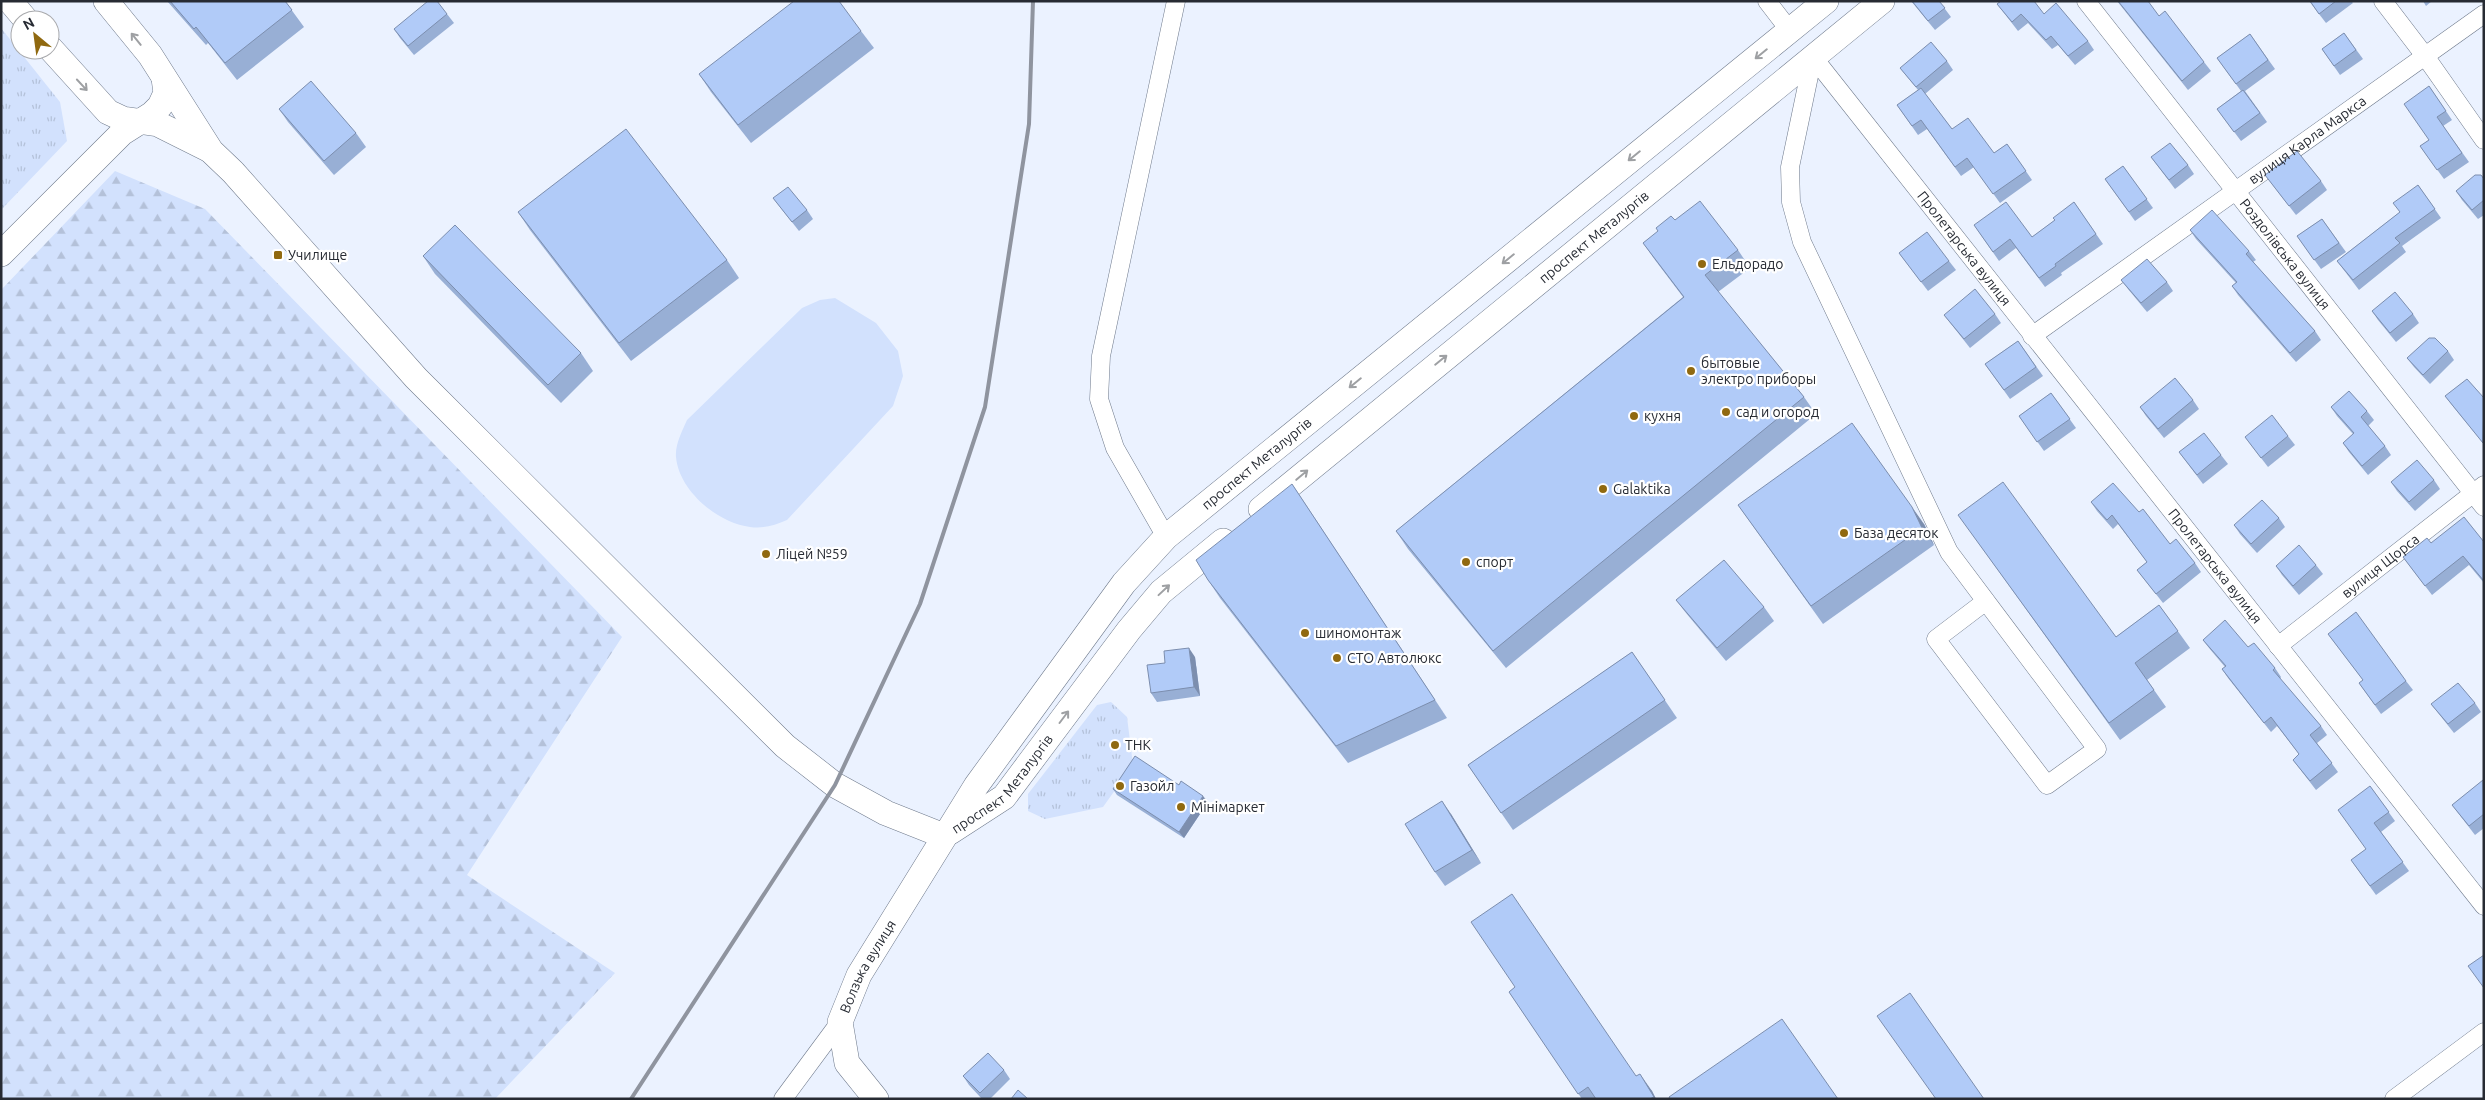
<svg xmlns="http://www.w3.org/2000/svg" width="2485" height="1100" font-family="Ubuntu,sans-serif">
	<defs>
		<pattern id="grass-tufts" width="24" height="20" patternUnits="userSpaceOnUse" patternTransform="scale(1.25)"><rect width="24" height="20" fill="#d2e1fd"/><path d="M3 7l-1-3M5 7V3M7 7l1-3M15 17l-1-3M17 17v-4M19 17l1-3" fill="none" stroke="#b4c1d9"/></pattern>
		<pattern id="forest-firs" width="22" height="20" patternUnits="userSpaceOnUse" patternTransform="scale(1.25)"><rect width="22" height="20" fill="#d2e1fd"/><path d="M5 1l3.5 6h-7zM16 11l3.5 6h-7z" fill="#b4c1d9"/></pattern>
	</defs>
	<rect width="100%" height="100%" fill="#ebf2ff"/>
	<!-- grass -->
	<g fill="url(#grass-tufts)">
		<polygon points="1,28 60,102 67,141 1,210"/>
		<polygon points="1111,702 1127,717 1133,765 1103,807 1045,819 1028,811 1028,794 1097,705"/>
	</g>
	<!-- forest -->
	<polygon fill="url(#forest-firs)" points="115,171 205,209 622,637 467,875 615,973 495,1099 1,1099 1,290"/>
	<!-- garden -->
	<path fill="#d2e1fd" d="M835 298 876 323 898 351 903 376 893 406 787 520C775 525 764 529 750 527 718 523 679 491 676 457 675 445 682 431 687 420L802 308 820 300Z"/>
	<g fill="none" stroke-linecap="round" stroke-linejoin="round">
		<defs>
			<g id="street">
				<polyline points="1767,1 1790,31"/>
				<path id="s1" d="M2086 1 2484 507"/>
				<polyline points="2383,1 2425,56 2484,140"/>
				<path id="s2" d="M2032 336 2484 14"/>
				<polyline points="1166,537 1115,448 1099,399 1101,356 1176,1"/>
				<path id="s3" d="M1986 601 1936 639 2047 785 2097 749 1949 552 1802 242 1791 202 1790 167 1813 57 2484 906"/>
				<path id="s4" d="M2278 646 2484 485"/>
				<polyline points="783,1099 840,1022"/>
				<polyline points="2394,1099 2484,1032"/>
			</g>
			<g id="secondary">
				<polyline points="10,1 26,20"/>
				<polyline points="106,1 150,55 211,151 233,172 416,378 785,746 835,785 886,813 944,836"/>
				<polyline points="50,48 108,112 123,119 158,124 208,149"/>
				<polyline points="1,254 122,133 152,114 160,106 166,93 164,78"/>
				<path id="s5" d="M1261 509 1882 1"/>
				<path id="s6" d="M950 832 1004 797 1129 630 1161 592 1223 541"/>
				<path id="s7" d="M876 1099 847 1063 840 1022 859 975 976 786 1124 583 1166 537 1826 1"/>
			</g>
		</defs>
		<!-- street casing -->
		<use href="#street" stroke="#6f7a8c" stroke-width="19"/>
		<!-- secondary casing -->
		<use href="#secondary" stroke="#6f7a8c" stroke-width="26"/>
		<!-- street -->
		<use href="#street" stroke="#fff" stroke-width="18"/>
		<!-- secondary -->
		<use href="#secondary" stroke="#fff" stroke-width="25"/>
		<!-- rail -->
		<polyline stroke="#8f949f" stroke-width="4" points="631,1099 835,785 920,604 985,407 1029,124 1033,1"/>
	</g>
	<!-- wall -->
	<g fill="#98afd5">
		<polygon points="167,1 285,1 304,27 237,80 208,43 206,45"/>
		<polygon points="1911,1 1939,1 1951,17 1935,30"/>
		<polygon points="2117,1 2159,16 2204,62 2211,71 2188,90"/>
		<polygon points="2309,1 2351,1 2353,3 2326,23"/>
		<polygon points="2423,1 2432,1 2426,6"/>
		<polygon points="1997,4 2044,14 2088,41 2094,50 2075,65 2058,45 2052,49 2028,23 2018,31"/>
		<polygon points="447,14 454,23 414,55 400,38 394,29"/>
		<polygon points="861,31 874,48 751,143 711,92 699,74"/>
		<polygon points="2344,33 2363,59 2340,75 2322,49"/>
		<polygon points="2250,34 2275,69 2245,91 2267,122 2241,141 2217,109 2241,91 2217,58"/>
		<polygon points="1947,61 1953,70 1925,94 1952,129 1994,153 2007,144 2032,180 2000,203 1974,167 1961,176 1927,129 1918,135 1897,105 1918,90 1900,68"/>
		<polygon points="2429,86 2452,120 2443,126 2469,162 2444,179 2420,146 2429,140"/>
		<polygon points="279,109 356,133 366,147 334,175 288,122"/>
		<polygon points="2151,157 2188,165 2194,174 2175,189"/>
		<polygon points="2123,166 2153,208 2135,221 2105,179"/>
		<polygon points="2265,175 2321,181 2327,190 2296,215"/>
		<polygon points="2484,179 2484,215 2478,219 2462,200 2456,191"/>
		<polygon points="2418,185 2441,218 2402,246 2406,252 2359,290 2337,261 2400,212"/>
		<polygon points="773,198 807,210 813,219 799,231"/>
		<polygon points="2074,202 2103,244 2061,273 2062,275 2045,287 2016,248 1999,261 1974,225 2032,237 2055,220"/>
		<polygon points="518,212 727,260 739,278 631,361 530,230"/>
		<polygon points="2322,219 2346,252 2321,269 2297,236"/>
		<polygon points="1675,220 1738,250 1750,268 1718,292 1804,397 1816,414 1506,668 1408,549 1396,531 1683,297 1655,260 1643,243"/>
		<polygon points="2190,230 2249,251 2256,260 2253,262 2315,331 2321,340 2296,362 2238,295 2232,286 2236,283 2196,239"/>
		<polygon points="1899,253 1949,261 1956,270 1928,291"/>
		<polygon points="423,256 581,353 593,371 561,403 435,274"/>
		<polygon points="2121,280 2167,282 2173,291 2147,312 2128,289"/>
		<polygon points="2372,311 2413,314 2419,323 2396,342 2378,320"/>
		<polygon points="1995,314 2001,323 1970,348 1944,315"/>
		<polygon points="2018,341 2043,376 2010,399 1985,364"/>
		<polygon points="2448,351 2454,360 2430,384 2414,367 2407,358"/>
		<polygon points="2051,393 2076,428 2044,451 2019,416"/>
		<polygon points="2445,396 2484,398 2484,444 2452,405"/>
		<polygon points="2193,400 2199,409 2164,438 2146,416 2140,407"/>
		<polygon points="2331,407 2367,411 2374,420 2368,426 2385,446 2391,455 2368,475 2349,452 2343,443 2353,434 2337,416"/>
		<polygon points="2288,436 2295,445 2268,467 2245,437"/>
		<polygon points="2179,452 2221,455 2228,464 2203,484"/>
		<polygon points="2434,480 2440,489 2415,511 2397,491 2391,482"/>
		<polygon points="1292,484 1447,718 1348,763 1220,598 1208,580"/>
		<polygon points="2091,502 2139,512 2170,544 2195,563 2201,572 2163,603 2137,570 2147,562 2118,524 2113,529 2097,511"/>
		<polygon points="1738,505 1924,524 1934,545 1823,624"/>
		<polygon points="2279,518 2285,527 2257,553 2240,534 2234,525"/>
		<polygon points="1970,531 2116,637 2159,605 2190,648 2147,680 2166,707 2120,740"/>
		<polygon points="2484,542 2484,583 2469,565 2432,595 2403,557 2431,543"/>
		<polygon points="2316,565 2323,574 2299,595 2282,575 2276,566"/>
		<polygon points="1676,600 1764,607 1774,621 1726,661 1686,613"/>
		<polygon points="2328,634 2406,681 2413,690 2381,714 2359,683 2363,680"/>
		<polygon points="2203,640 2248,647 2275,668 2281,677 2280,679 2321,726 2327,735 2317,743 2338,772 2316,790 2293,760 2299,754 2277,726 2271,732 2228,678 2222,669 2225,667 2209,648"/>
		<polygon points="1632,652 1677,718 1513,830 1468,765"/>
		<polygon points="1195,657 1200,696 1157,702 1151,693 1165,663"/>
		<polygon points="2475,703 2481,712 2454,733 2431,704"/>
		<polygon points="2484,780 2484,828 2475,835 2452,805"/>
		<polygon points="1179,785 1208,802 1184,838 1117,795 1113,789"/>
		<polygon points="2370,786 2395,821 2381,832 2409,871 2376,895 2351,860 2366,849"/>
		<polygon points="1451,814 1481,863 1445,886 1435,872"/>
		<polygon points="1515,987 1636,1076 1652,1091 1656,1099 1582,1099 1509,992"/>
		<polygon points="1004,1070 1010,1079 990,1099 982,1099 969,1085 963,1076"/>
	</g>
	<!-- shaded-wall -->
	<g fill="#7c8eae">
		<polygon points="1292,484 1304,502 1447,718 1435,700"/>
		<polygon points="1912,507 1924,524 1934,545 1922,528"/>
		<polygon points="1189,648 1195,657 1200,696 1194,687"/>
		<polygon points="1203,796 1208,802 1184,838 1179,832"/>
		<polygon points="1442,801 1451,814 1481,863 1472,850"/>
		<polygon points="1640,1074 1652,1091 1656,1099 1655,1099"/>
	</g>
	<!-- building -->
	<g fill="#b1cbf8" stroke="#7c8eae">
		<polygon points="170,1 285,1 292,10 225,63 196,27 194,29"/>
		<polygon points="428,1 437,1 447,14 408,46 394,29"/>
		<polygon points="794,1 839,1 861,31 738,125 699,74"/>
		<polygon points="1912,1 1939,1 1945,8 1928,21"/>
		<polygon points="2001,1 2034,1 2044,14 2056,3 2088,41 2068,56 2051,36 2046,40 2021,14 2012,22 1997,4"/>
		<polygon points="2118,1 2148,1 2159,16 2165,11 2204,62 2182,81"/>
		<polygon points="2310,1 2336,1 2319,14"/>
		<polygon points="2344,33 2356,50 2334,66 2322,49"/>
		<polygon points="2250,34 2268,60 2236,84 2217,58"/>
		<polygon points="1931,42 1947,61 1916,87 1900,68"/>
		<polygon points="311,81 356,133 324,161 279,109"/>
		<polygon points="2429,86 2446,111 2437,117 2462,153 2437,170 2420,146 2429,140 2404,104"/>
		<polygon points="1921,88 1952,129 1968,118 1994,153 2007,144 2026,171 1993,194 1967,158 1955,167 1921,120 1912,126 1897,105"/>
		<polygon points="2243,90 2260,113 2234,132 2217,109"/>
		<polygon points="626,129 727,260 619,343 518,212"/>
		<polygon points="2170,143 2188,165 2169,180 2151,157"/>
		<polygon points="2297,151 2321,181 2289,206 2265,175"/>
		<polygon points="2123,166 2147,199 2129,212 2105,179"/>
		<polygon points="2475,175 2481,175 2484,179 2484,200 2472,210 2456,191"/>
		<polygon points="2418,185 2435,209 2395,238 2400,243 2353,280 2337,261 2400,212 2393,203"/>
		<polygon points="788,187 807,210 792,222 773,198"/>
		<polygon points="1700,201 1738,250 1705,275 1804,397 1493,651 1396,531 1684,297 1643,243 1658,231 1656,228 1671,216 1675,220"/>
		<polygon points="2006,202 2032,237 2055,220 2053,218 2074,202 2096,234 2055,264 2056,266 2039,278 2010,239 1993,252 1974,225"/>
		<polygon points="2212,210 2249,251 2246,254 2315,331 2290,353 2232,286 2237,282 2190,230"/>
		<polygon points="2322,219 2339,243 2314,260 2297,236"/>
		<polygon points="455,225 581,353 548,385 423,256"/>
		<polygon points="1927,232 1949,261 1921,282 1899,253"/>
		<polygon points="2147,259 2167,282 2141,303 2121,280"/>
		<polygon points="1975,289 1995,314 1964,339 1944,315"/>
		<polygon points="2395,292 2413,314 2390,333 2372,311"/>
		<polygon points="2429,338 2435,338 2448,351 2423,375 2407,358"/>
		<polygon points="2018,341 2036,367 2004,390 1985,364"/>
		<polygon points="2175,378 2193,400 2158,429 2140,407"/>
		<polygon points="2467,379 2484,398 2483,443 2445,396"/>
		<polygon points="2349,391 2367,411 2361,417 2385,446 2362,466 2343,443 2354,433 2331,407"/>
		<polygon points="2051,393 2070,419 2037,442 2019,416"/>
		<polygon points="2272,415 2288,436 2261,458 2245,437"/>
		<polygon points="1852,423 1912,507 1922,528 1811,606 1738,505"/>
		<polygon points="2204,433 2221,455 2197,475 2179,452"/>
		<polygon points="2417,460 2434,480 2409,502 2391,482"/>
		<polygon points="2003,482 2116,637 2159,605 2178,631 2135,663 2154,690 2109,723 1958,515"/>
		<polygon points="2113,483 2139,512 2143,509 2170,544 2176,539 2195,563 2156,594 2137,570 2147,562 2112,515 2107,520 2091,502"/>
		<polygon points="1292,484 1435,700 1336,746 1208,580 1196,560"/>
		<polygon points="2262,500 2279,518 2251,544 2234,525"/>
		<polygon points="2464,517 2484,542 2484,581 2463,556 2425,586 2403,557 2427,538 2431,543"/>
		<polygon points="2299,545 2316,565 2293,586 2276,566"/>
		<polygon points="1724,560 1764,607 1717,648 1676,600"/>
		<polygon points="2356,612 2406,681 2375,705 2359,683 2363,680 2328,634"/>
		<polygon points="2225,620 2248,647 2254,643 2275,668 2273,670 2321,726 2310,735 2332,763 2310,781 2293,760 2299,754 2271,717 2264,723 2222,669 2226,666 2203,640"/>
		<polygon points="1189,648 1194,687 1151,693 1147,665 1165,663 1164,651"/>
		<polygon points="1632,652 1665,700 1501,813 1468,765"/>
		<polygon points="2458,683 2475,703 2448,724 2431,704"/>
		<polygon points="1135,756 1179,785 1181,781 1203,796 1179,832 1113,789"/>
		<polygon points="2483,780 2484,814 2469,826 2452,805"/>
		<polygon points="2370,786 2389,812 2374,823 2403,862 2370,886 2351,860 2366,849 2338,810"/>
		<polygon points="1442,801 1472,850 1435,872 1405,824"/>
		<polygon points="1512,894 1636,1076 1640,1074 1654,1097 1650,1099 1596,1099 1588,1087 1578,1094 1509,992 1515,987 1471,922"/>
		<polygon points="2484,955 2484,988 2468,966"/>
		<polygon points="1910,993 1984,1099 1936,1099 1877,1016"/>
		<polygon points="1782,1019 1838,1099 1670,1099 1669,1097"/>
		<polygon points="988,1053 1004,1070 980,1093 963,1076"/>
		<polygon points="1018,1090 1028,1099 1011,1099"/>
	</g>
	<!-- one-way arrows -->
	<defs><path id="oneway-shaft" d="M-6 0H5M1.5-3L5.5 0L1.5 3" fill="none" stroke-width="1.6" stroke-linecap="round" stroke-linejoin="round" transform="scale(1.25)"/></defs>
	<g stroke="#9ea0a3">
		<use href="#oneway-shaft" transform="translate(136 39) rotate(-129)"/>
		<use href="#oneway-shaft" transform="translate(1761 54) rotate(141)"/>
		<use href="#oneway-shaft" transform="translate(82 85) rotate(47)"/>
		<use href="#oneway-shaft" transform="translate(1634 156) rotate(141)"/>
		<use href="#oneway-shaft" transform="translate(1508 259) rotate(141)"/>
		<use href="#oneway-shaft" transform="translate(1441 360) rotate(-39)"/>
		<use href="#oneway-shaft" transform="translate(1355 383) rotate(141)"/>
		<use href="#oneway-shaft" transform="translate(1302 475) rotate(-40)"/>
		<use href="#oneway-shaft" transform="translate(1164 590) rotate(-43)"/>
		<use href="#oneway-shaft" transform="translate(1064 717) rotate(-53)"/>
	</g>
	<!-- markers -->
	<g fill="#906910" stroke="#fff" stroke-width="2">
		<rect x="273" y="250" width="10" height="10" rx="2.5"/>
		<circle cx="1702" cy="264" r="5"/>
		<circle cx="1691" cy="371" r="5"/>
		<circle cx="1726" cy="412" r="5"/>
		<circle cx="1634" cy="416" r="5"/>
		<circle cx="1603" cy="489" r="5"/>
		<circle cx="1844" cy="533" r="5"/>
		<circle cx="766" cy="554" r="5"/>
		<circle cx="1466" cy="562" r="5"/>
		<circle cx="1305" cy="633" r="5"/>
		<circle cx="1337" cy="658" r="5"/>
		<circle cx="1115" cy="745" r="5"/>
		<circle cx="1120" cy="786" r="5"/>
		<circle cx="1181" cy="807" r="5"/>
	</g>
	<g text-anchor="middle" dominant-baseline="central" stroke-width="4.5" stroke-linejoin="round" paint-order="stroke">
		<!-- street labels -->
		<g font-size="14" fill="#272b33" stroke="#fff">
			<text stroke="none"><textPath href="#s2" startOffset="338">вулиця Карла Маркса</textPath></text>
			<text stroke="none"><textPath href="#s5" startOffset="430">проспект Металургів</textPath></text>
			<text stroke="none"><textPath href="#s3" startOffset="1330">Пролетарська вулиця</textPath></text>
			<text stroke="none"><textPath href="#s1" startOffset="322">Роздолівська вулиця</textPath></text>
			<text stroke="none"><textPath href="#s7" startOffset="791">проспект Металургів</textPath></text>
			<text stroke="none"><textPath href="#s4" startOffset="130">вулиця Щорса</textPath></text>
			<text stroke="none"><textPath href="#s3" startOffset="1735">Пролетарська вулиця</textPath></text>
			<text stroke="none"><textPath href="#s6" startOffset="72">проспект Металургів</textPath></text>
			<text stroke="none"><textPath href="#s7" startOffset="150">Волзька вулиця</textPath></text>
		</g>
		<!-- poi labels -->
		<g font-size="14" fill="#272b33" stroke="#fff" text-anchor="start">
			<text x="288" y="255">Училище</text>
			<text x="1712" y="264">Ельдорадо</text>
			<text x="1701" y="363">бытовые<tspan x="1701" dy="16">электро приборы</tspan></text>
			<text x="1736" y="412">сад и огород</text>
			<text x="1644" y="416">кухня</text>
			<text x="1613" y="489">Galaktika</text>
			<text x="1854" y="533">База десяток</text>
			<text x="776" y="554">Ліцей №59</text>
			<text x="1476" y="562">спорт</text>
			<text x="1315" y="633">шиномонтаж</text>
			<text x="1347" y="658">СТО Автолюкс</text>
			<text x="1125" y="745">ТНК</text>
			<text x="1130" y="786">Газойл</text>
			<text x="1191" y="807">Мінімаркет</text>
		</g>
	</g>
	<!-- border -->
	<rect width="2485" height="1100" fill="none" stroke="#272b33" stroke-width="5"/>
	<!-- north arrow -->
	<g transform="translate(35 35) rotate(331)"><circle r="24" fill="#ffffff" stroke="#a9aaad"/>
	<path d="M0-4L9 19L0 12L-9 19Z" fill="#906910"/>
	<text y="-8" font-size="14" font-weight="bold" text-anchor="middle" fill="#272b33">N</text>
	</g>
</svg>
